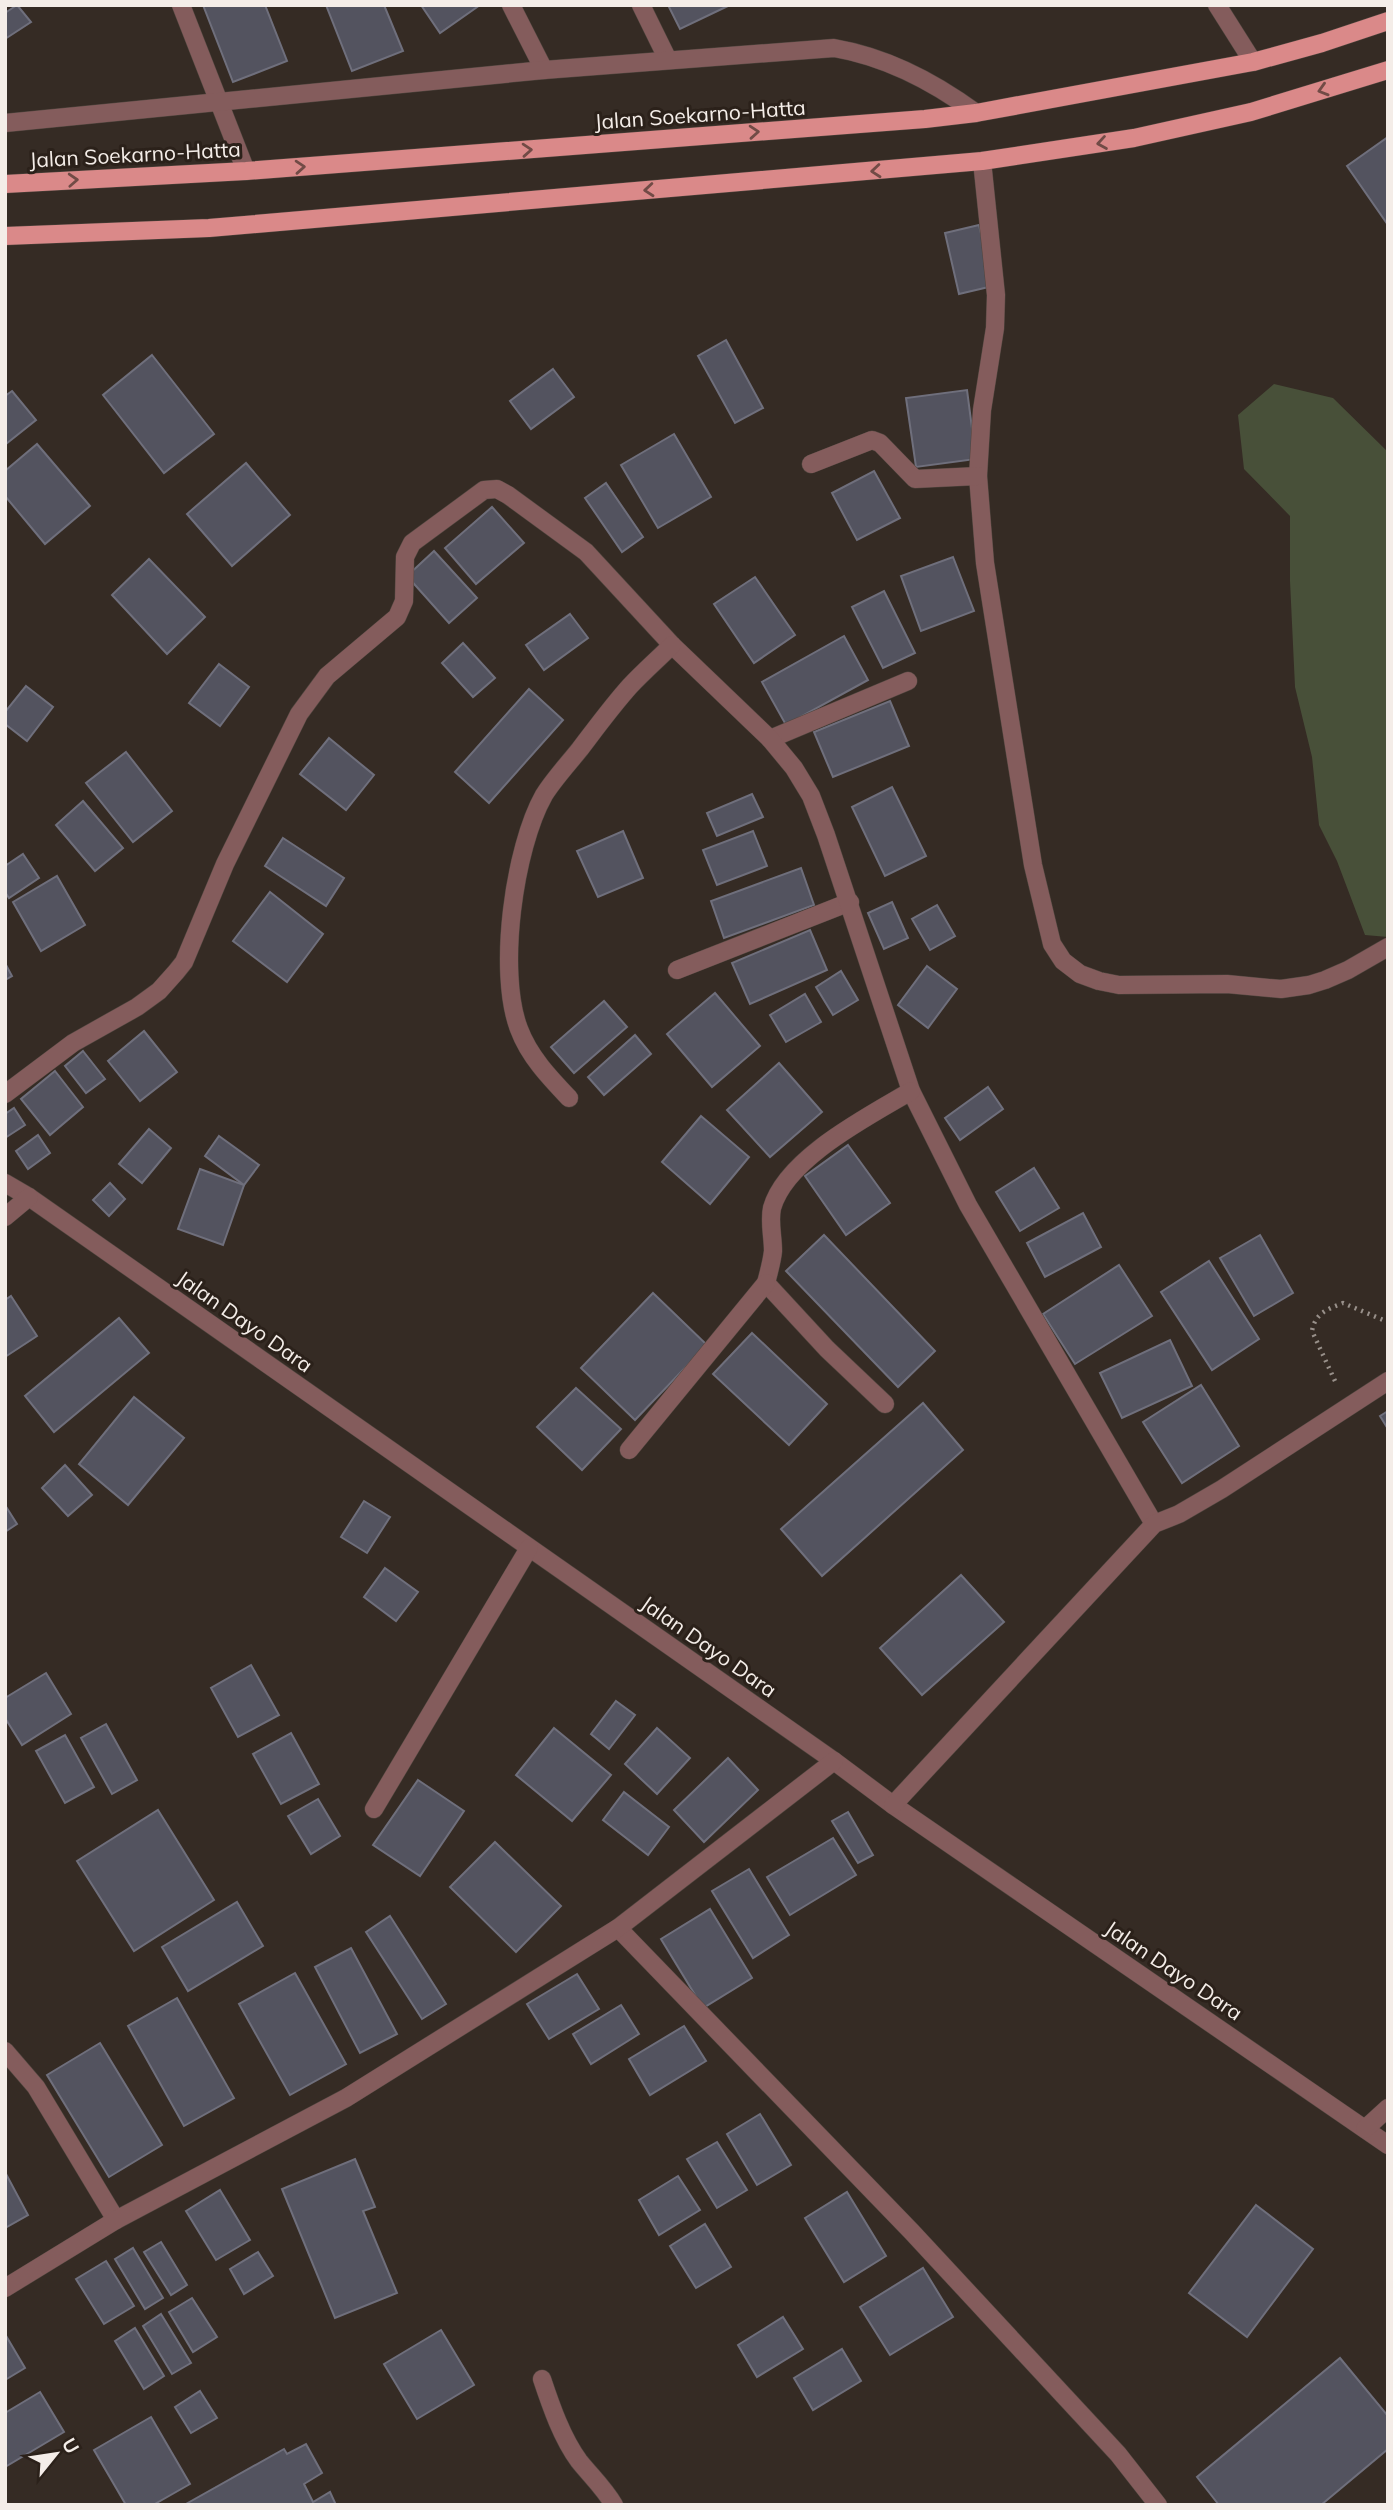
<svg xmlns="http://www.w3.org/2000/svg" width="1393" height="2510" font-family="Mulish,sans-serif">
	<rect width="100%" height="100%" fill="#352b24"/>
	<!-- green -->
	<polygon fill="#485039" points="1274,384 1333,398 1388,452 1388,937 1365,935 1337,861 1319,825 1312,757 1295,687 1290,581 1290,516 1244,469 1238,415"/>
	<!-- building -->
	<g fill="#53535f" stroke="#6f6f7c" stroke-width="2">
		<polygon points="17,5 31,22 5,39 5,13"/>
		<polygon points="203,5 265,5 287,61 233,82"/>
		<polygon points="326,5 384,5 403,51 352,71"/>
		<polygon points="421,5 480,5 440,33"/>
		<polygon points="668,5 730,5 680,29"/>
		<polygon points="1388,137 1388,225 1347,166"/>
		<polygon points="979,225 993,286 959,294 945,233"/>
		<polygon points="726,340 763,408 735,423 698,356"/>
		<polygon points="152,355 214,434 164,473 103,395"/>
		<polygon points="553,369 574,397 531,429 510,401"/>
		<polygon points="967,390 976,459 916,467 906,398"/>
		<polygon points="12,391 36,420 6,444 5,396"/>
		<polygon points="674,434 711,497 658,528 621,465"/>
		<polygon points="37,444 90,506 45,544 5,496 5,471"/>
		<polygon points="246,463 290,515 232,566 187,514"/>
		<polygon points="874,471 900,518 857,540 832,493"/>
		<polygon points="606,483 643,537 622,552 585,498"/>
		<polygon points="492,507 524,543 476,584 445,548"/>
		<polygon points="434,551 477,598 449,623 407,576"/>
		<polygon points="953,557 974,611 921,631 901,576"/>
		<polygon points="149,559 205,617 167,654 112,595"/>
		<polygon points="755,577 795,635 754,663 714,604"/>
		<polygon points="884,591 915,653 883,668 852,607"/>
		<polygon points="570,614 588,638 544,670 526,645"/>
		<polygon points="844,636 868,680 786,725 762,682"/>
		<polygon points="463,643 495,678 473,697 442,663"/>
		<polygon points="219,664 249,687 220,726 189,703"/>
		<polygon points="26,686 53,707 27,741 5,724 5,712"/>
		<polygon points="529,689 563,720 489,803 455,772"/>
		<polygon points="890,701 909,746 833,777 814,732"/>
		<polygon points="329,738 374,775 346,810 300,774"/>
		<polygon points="126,752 172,811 133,842 86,783"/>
		<polygon points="892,787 926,856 885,876 852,807"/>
		<polygon points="752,794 763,817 717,836 707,813"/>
		<polygon points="83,801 123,848 95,871 56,825"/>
		<polygon points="623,831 643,878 598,897 577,851"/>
		<polygon points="753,831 767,866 717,885 703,850"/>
		<polygon points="283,838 344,878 326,906 265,866"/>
		<polygon points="23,854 39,878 9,898 5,892 5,866"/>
		<polygon points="801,868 814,905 724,938 711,901"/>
		<polygon points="57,876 85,925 41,951 13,902"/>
		<polygon points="270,892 323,934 287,982 233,941"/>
		<polygon points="892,902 908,938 884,949 868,913"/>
		<polygon points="937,905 955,936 930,950 912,919"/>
		<polygon points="810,930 827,970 750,1004 732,963"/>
		<polygon points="5,963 12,976 5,980"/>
		<polygon points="927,966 957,989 928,1028 898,1005"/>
		<polygon points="841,971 858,1000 833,1015 816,987"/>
		<polygon points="715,993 760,1046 712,1087 667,1034"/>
		<polygon points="805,994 821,1022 786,1042 770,1015"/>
		<polygon points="604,1001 627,1027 574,1073 551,1047"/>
		<polygon points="144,1031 177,1072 140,1101 108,1061"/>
		<polygon points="635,1035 651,1054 604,1095 588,1077"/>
		<polygon points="83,1051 105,1079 86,1093 65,1066"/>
		<polygon points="779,1063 822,1112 770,1157 727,1110"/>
		<polygon points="55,1071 83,1107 50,1135 21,1099"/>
		<polygon points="988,1087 1003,1109 960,1140 945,1118"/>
		<polygon points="14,1108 25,1125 5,1138 5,1114"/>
		<polygon points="701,1116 749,1157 710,1204 662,1162"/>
		<polygon points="149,1129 171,1148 142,1183 119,1164"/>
		<polygon points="38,1135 50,1153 28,1169 16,1151"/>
		<polygon points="219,1136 259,1165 244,1185 205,1156"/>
		<polygon points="848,1145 890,1203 846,1235 805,1176"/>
		<polygon points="1034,1168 1059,1208 1020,1231 996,1192"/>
		<polygon points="200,1169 244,1185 223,1245 178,1229"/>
		<polygon points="110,1183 125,1199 109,1216 93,1200"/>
		<polygon points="1083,1213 1101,1247 1045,1277 1027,1243"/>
		<polygon points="824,1235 935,1351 898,1387 786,1271"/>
		<polygon points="1260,1235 1293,1293 1254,1316 1220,1258"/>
		<polygon points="1209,1261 1259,1339 1212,1370 1161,1292"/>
		<polygon points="1119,1265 1152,1316 1075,1364 1043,1314"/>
		<polygon points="653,1293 707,1345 635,1420 581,1368"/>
		<polygon points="11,1296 37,1336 5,1357 5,1300"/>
		<polygon points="119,1318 149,1353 54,1432 25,1396"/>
		<polygon points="752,1333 827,1404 789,1445 713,1374"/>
		<polygon points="1170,1340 1192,1386 1122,1418 1100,1373"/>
		<polygon points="1201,1385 1239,1446 1182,1483 1143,1422"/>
		<polygon points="576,1388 621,1429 582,1470 537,1427"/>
		<polygon points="134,1397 184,1438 128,1505 79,1464"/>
		<polygon points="923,1403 963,1450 822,1576 781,1529"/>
		<polygon points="1388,1411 1388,1429 1380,1416"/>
		<polygon points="65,1465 92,1495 68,1516 42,1488"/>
		<polygon points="364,1501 390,1517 367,1553 341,1537"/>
		<polygon points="5,1505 17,1524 5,1532"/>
		<polygon points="385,1568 418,1592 396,1621 364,1597"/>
		<polygon points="961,1575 1004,1622 922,1695 880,1648"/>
		<polygon points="251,1665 279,1715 238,1737 211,1688"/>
		<polygon points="46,1673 71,1714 22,1745 5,1718 5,1698"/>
		<polygon points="616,1701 635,1715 609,1749 591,1734"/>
		<polygon points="106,1724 137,1780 112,1794 81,1738"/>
		<polygon points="554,1728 611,1775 572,1821 516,1775"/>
		<polygon points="657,1728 690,1758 657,1794 625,1764"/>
		<polygon points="291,1733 319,1784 281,1804 253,1754"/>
		<polygon points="65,1735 94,1787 65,1803 36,1751"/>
		<polygon points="728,1758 758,1790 704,1842 674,1810"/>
		<polygon points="418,1780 464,1811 420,1876 373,1845"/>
		<polygon points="624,1792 669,1827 648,1855 603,1820"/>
		<polygon points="318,1799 340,1836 311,1854 288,1816"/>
		<polygon points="158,1810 214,1900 134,1951 77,1861"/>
		<polygon points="848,1812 873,1855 858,1863 832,1821"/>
		<polygon points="833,1838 856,1875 790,1915 767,1877"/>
		<polygon points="495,1842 561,1906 516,1952 450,1887"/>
		<polygon points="749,1869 789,1935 753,1958 712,1891"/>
		<polygon points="237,1902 263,1946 188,1991 162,1947"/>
		<polygon points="710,1909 752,1978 703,2008 661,1939"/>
		<polygon points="390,1916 446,2004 422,2019 366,1932"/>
		<polygon points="351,1948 397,2034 360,2053 315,1967"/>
		<polygon points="295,1973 346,2064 290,2095 239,2004"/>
		<polygon points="577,1974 599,2009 549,2039 527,2004"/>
		<polygon points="177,1998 234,2098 184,2126 128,2026"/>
		<polygon points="621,2005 639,2034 591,2064 573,2034"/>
		<polygon points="684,2026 706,2061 650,2095 629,2059"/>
		<polygon points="100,2043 162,2145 109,2177 47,2075"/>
		<polygon points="760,2114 791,2165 757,2185 727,2134"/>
		<polygon points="717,2142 747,2190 717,2208 687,2159"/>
		<polygon points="355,2159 375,2207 363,2211 397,2293 335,2318 282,2189"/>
		<polygon points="5,2172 28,2215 5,2228"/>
		<polygon points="678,2176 700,2210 659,2235 639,2200"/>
		<polygon points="220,2190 250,2240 216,2260 186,2211"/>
		<polygon points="847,2192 886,2256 844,2282 805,2218"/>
		<polygon points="1256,2205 1313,2249 1247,2337 1189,2293"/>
		<polygon points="705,2224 731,2267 696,2288 670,2246"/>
		<polygon points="161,2242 187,2285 171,2295 144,2252"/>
		<polygon points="133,2248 163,2298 145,2309 115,2259"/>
		<polygon points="258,2252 273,2276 244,2294 230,2269"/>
		<polygon points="106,2261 134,2306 104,2324 76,2279"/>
		<polygon points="923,2268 953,2317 890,2355 860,2307"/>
		<polygon points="192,2298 217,2337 193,2352 169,2312"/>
		<polygon points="161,2314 191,2363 172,2374 143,2326"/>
		<polygon points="783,2317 803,2349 757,2377 738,2345"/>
		<polygon points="135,2328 164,2376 144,2389 115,2341"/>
		<polygon points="441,2330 474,2385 417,2419 384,2364"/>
		<polygon points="5,2334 25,2368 5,2380"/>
		<polygon points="842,2349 861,2381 813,2410 794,2378"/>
		<polygon points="1340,2358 1388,2416 1388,2449 1321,2505 1219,2505 1197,2477"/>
		<polygon points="200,2391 217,2418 191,2433 175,2407"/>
		<polygon points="40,2392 64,2432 5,2467 5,2413"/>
		<polygon points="151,2417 190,2484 153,2505 126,2505 94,2450"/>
		<polygon points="306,2444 322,2473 304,2484 313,2502 330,2492 336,2505 186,2504 284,2449 287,2454"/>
	</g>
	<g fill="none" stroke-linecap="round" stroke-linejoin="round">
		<defs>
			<g id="minor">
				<polyline points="181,5 246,171"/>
				<polyline points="511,5 544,70"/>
				<polyline points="641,5 668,60"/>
				<polyline points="1217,5 1253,62"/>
				<path d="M5 123 544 70 834 48C886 57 934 82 976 113"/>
				<polyline points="982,161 996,295 995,328 982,410 978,476 985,563 1033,865 1052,944 1063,961 1080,974 1099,981 1119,985 1227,984 1281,989 1309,985 1325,980 1348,970 1388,947"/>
				<polyline points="811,464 872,440 880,443 915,479 978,476"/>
				<polyline points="770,739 908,681"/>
				<polyline points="677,970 850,902"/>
				<polyline points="5,1094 73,1043 137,1007 159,991 176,972 184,962 225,864 299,714 327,676 397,617 404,601 405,557 412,543 484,490 497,489 508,495 586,552 672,645 770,739 794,768 811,796 826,835 911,1091 968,1205 1154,1524"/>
				<path d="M569 1098C549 1077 529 1056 519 1029 497 972 514 848 544 795 554 779 568 764 580 749 596 728 612 706 630 686 643 672 658 659 672 645"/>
				<polyline points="5,1183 29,1197 834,1761 893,1805 1388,2145"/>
				<polyline points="5,1217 29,1197"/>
				<path d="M885 1404 827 1349 766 1283C769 1272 772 1261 773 1251 773 1236 769 1222 772 1208 786 1158 869 1116 911 1091"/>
				<polyline points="629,1450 766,1283"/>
				<polyline points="893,1805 1154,1524 1179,1514 1222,1489 1388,1381"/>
				<polyline points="374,1809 529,1548"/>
				<polyline points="618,1928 911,2231 1118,2454 1158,2505"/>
				<polyline points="5,2051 36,2087 116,2220"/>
				<polyline points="1365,2129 1388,2108"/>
				<polyline points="5,2288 116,2220 346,2098 618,1928 834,1761"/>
				<path d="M542 2379C551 2406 562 2438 579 2461 591 2476 604 2488 614 2505"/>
			</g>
			<g id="primary">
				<polyline points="5,184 246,171 925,119 976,113 1253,62 1322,43 1388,21"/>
				<polyline points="5,236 209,228 982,161 1134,138 1251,112 1388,70"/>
			</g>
		</defs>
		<!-- minor casing -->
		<use href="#minor" stroke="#50463f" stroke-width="19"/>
		<!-- primary casing -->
		<use href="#primary" stroke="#50463f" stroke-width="19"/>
		<!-- path -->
		<path stroke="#98908a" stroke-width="4.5" stroke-dasharray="2 5" stroke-linecap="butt" d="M1335 1381 1312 1331C1315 1313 1328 1309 1343 1303L1388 1322"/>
		<!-- minor -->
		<use href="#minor" stroke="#845c5c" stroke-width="18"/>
		<!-- primary -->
		<use href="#primary" stroke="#da8989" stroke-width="18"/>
	</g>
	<!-- one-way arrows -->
	<defs><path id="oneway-chevron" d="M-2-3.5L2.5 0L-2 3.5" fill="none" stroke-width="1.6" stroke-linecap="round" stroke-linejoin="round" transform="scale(1.75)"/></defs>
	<g stroke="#714b46">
		<use href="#oneway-chevron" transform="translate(1323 90) rotate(163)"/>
		<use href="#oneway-chevron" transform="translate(754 132) rotate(-4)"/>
		<use href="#oneway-chevron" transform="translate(1102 143) rotate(171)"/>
		<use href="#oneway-chevron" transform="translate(527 150) rotate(-4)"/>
		<use href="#oneway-chevron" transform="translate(300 167) rotate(-4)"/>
		<use href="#oneway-chevron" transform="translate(876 171) rotate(175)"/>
		<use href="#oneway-chevron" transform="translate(73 180) rotate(-3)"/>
		<use href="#oneway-chevron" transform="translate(649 190) rotate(175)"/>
	</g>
	<g text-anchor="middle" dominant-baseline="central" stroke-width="6" stroke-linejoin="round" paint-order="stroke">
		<!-- street labels -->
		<g font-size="21" fill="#f4ede8" stroke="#2b211a">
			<text transform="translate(700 114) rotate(-4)">Jalan Soekarno-Hatta</text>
			<text transform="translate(135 154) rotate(-3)">Jalan Soekarno-Hatta</text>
			<text transform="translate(245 1321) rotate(35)">Jalan Dayo Dara</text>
			<text transform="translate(709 1646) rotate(35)">Jalan Dayo Dara</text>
			<text transform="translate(1174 1970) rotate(34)">Jalan Dayo Dara</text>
		</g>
	</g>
	<!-- border -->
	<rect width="1393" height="2510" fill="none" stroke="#f4ede8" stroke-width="14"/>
	<!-- north arrow -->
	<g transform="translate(56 2454) rotate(60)" stroke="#2b211a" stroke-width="5" paint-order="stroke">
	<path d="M0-5L12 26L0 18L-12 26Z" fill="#f4ede8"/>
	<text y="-10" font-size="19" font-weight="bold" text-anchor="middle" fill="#f4ede8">U</text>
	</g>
</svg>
